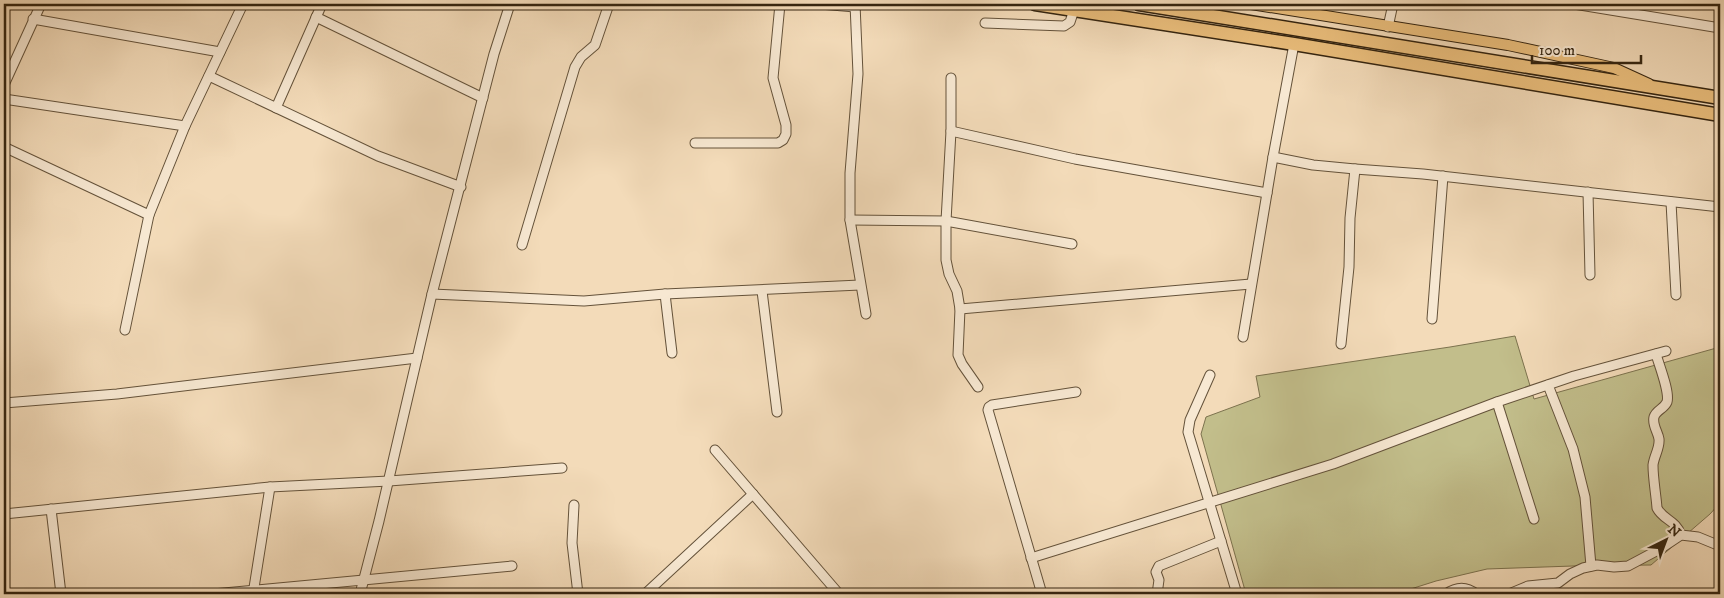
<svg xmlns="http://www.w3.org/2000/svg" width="1724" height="598" font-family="'IM FELL DW Pica',serif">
	<rect width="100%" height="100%" fill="#f3dbb9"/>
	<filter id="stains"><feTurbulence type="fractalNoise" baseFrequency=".004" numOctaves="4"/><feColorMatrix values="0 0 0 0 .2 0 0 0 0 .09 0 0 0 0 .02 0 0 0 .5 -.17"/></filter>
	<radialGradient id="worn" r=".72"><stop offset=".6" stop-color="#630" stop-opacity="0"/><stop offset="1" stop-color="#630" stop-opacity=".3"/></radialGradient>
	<!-- green -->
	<polygon fill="#c2be8b" stroke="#7c724e" points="1515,336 1534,399 1720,347 1720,503 1710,514 1651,565 1573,566 1487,569 1436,581 1395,594 1246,594 1201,434 1206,417 1260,397 1256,376 1450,347"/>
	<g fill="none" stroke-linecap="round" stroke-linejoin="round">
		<defs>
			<g id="minor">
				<polyline points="820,4 855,7"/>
				<polyline points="855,4 858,74 850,173 850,220 866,314"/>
				<polyline points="1574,4 1720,28"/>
				<polyline points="316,17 483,98"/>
				<polyline points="33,19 220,52"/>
				<polyline points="985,23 1064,26 1070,22 1074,10"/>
				<polyline points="1388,27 1393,4"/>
				<polyline points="209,76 378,156 461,187"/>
				<polyline points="951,78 951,131 946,221 946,260 949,274 957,291 960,309 958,355 962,364 978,387"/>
				<polyline points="4,85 41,4"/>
				<polyline points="4,99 185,126"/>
				<polyline points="276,108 322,4"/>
				<polyline points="951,131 1075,159 1267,193"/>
				<polyline points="695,143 778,143 783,140 786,134 786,125 773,78 780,4"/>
				<polyline points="4,147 149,215"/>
				<polyline points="1273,157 1313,165 1355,169 1423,174 1720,207"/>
				<polyline points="1588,192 1590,275"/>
				<polyline points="1671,202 1676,295"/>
				<polyline points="850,220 946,221 1072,244"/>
				<polyline points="522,245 575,67 581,57 595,45 609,4"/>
				<polyline points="762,291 777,412"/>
				<polyline points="432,294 584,301 665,294 860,285"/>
				<polyline points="665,294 672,353"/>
				<polyline points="960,309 1251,284"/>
				<polyline points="1432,319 1443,176"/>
				<polyline points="125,330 149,215 185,126 243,4"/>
				<polyline points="1243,337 1273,157 1294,44"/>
				<polyline points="1341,344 1349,267 1350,218 1355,169"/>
				<path d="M1656 354C1659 365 1670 392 1667 402 1664 409 1656 410 1654 417 1652 425 1658 432 1659 439 1660 448 1654 456 1653 465 1653 479 1656 494 1657 508 1663 520 1676 520 1681 535"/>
				<polyline points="1210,375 1190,420 1188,432 1237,594"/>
				<polyline points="1548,385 1573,449 1585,497 1591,566"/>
				<polyline points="1497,402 1534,519"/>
				<polyline points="4,403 117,394 417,358"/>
				<polyline points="715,450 839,594"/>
				<polyline points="574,505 572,543 578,594"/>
				<polyline points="51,509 61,594"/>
				<polyline points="4,514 270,487 389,481 562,468"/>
				<polyline points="1031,558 1333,464 1497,402 1574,376 1666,351"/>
				<polyline points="213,594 512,566"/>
				<polyline points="253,594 270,487"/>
				<polyline points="360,594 379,521 432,294 494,54 510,4"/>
				<polyline points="645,594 753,494"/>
				<polyline points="1042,594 988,410 989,407 992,405 1076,392"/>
				<polyline points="1157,594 1159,580 1156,572 1159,566 1221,541"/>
				<path d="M1446 594C1456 587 1466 586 1476 594"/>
				<polyline points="1509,594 1528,586 1558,583 1570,574 1583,568 1597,565 1614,567 1628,566 1660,549 1681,535 1698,537 1720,546"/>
			</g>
			<polyline id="major" points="1251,4 1508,45 1614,68 1649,84"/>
			<g id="highway">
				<polyline points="1035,4 1294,44 1720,115"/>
				<polyline points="1139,4 1720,98"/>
			</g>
		</defs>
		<!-- minor casing -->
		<use href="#minor" stroke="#64523a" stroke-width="11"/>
		<!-- major casing -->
		<use href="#major" stroke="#352510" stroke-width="12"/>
		<!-- highway casing -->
		<use href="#highway" stroke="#352510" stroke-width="15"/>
		<!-- minor -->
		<use href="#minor" stroke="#f7e8d2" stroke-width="9"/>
		<!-- major -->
		<use href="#major" stroke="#eabe7c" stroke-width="10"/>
		<!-- highway -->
		<use href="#highway" stroke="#eabe7c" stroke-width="12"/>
	</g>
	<!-- margin -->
	<rect width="1724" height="598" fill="none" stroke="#f3dbb9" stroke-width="20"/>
	<rect x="5" y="5" width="1714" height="588" fill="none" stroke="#352510" stroke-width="2.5"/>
	<rect x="10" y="10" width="1704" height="578" fill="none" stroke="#352510"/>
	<!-- north arrow -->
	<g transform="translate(1666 540) rotate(42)" stroke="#f7e8d2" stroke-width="4" paint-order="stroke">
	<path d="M0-4L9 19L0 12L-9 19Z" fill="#352510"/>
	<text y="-8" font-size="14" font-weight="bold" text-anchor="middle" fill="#352510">N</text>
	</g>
	<!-- scale -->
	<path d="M1532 55v8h109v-8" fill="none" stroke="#352510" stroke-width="2.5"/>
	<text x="1539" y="55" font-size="15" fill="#352510" stroke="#f7e8d2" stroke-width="4" paint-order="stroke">100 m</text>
	<rect width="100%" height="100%" filter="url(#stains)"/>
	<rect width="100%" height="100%" fill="url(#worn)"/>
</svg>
